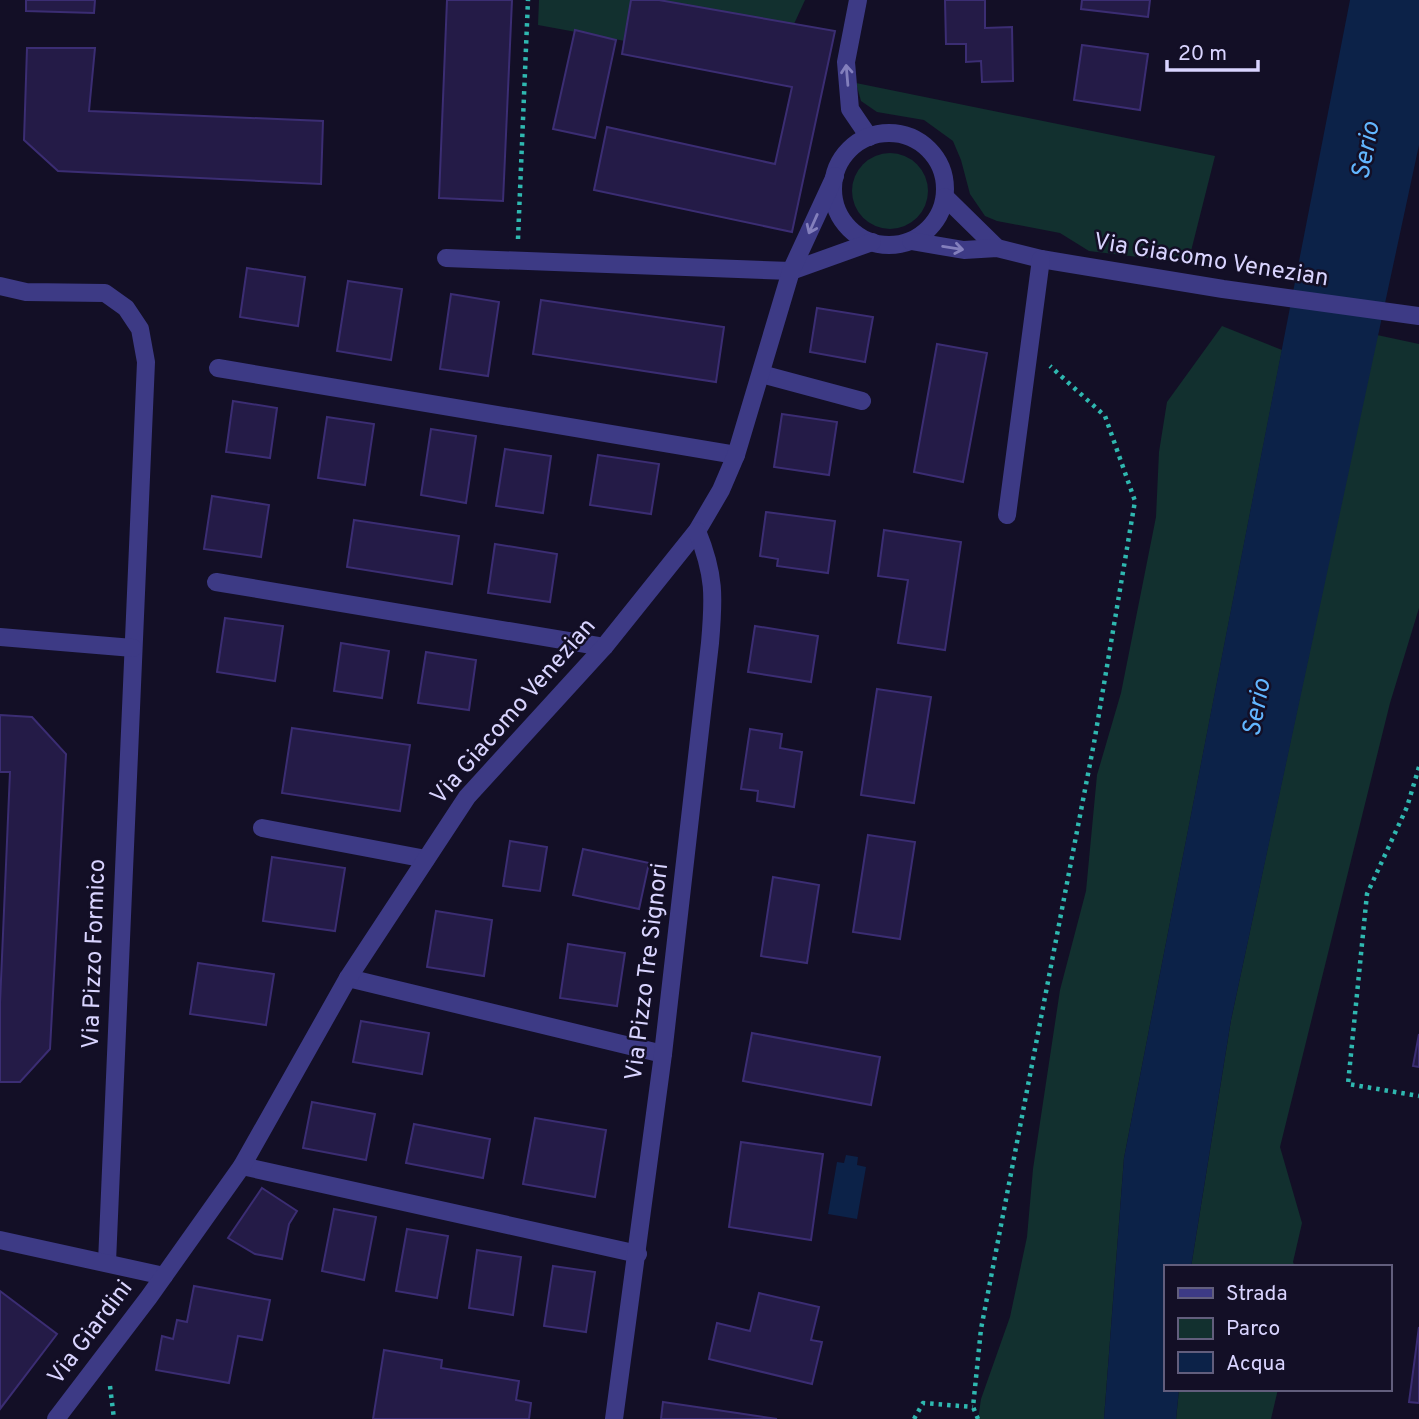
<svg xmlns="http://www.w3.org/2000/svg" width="1419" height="1419" font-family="Overpass,sans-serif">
	<rect width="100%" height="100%" fill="#130f26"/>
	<!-- green -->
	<g fill="#12302f">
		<polygon points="539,0 631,0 625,41 538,25"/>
		<polygon points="659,0 805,0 794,24"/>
		<polygon points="856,83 1215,156 1188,263 1089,251 1060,233 997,221 985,216 970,194 961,160 953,141 924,120 877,112 861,101"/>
		<circle cx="890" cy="191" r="38"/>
		<polygon points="1222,326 1282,350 1124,1158 1104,1419 978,1419 981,1399 1010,1317 1027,1237 1033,1169 1060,990 1086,891 1097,775 1121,693 1156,517 1159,452 1167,402"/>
		<polygon points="1377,335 1419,344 1419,608 1390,703 1280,1147 1302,1223 1293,1262 1295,1267 1191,1267 1231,1020"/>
		<polygon points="1179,1389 1278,1389 1271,1419 1176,1419"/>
	</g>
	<!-- water -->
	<g fill="#0c2248">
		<polygon points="1350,0 1419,0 1419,145 1231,1020 1191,1267 1165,1267 1165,1389 1179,1389 1176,1419 1104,1419 1124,1158"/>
		<polygon points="846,1155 858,1157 857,1165 866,1167 857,1219 828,1214 837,1162 844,1163"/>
	</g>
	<!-- building -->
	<g fill="#241b47" stroke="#3b2d73" stroke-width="2">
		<polygon points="26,0 95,0 94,13 26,11"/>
		<polygon points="447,0 512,0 503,201 439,198"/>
		<polygon points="631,0 659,0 835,31 792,232 594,190 607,127 775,164 792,87 622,54"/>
		<polygon points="945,0 985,0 985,28 1012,27 1013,81 982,82 981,61 966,62 966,44 946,44"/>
		<polygon points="1082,0 1150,0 1148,17 1081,9"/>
		<polygon points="575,30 616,40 595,138 553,129"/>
		<polygon points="1082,45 1148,54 1140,110 1074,100"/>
		<polygon points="27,48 95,48 89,111 323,121 321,184 58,171 24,140"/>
		<polygon points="247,268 305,277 298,326 240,317"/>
		<polygon points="348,281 402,289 391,360 337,351"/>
		<polygon points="451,294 499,302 488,376 440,369"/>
		<polygon points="541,300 724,327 716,382 533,354"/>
		<polygon points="817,308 873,317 865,362 810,352"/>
		<polygon points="937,344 987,353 963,482 914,472"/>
		<polygon points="233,401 277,408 270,458 226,452"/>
		<polygon points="782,414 837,422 829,475 774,467"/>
		<polygon points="327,417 374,424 365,485 318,478"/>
		<polygon points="431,429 476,436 466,503 421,495"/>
		<polygon points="505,449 551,456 543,513 496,506"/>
		<polygon points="598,455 659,464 651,514 590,505"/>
		<polygon points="212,496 269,505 261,557 204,549"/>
		<polygon points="766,512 835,521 828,573 777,566 778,559 760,556"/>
		<polygon points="354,520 459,536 452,584 347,567"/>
		<polygon points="884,530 961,542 945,650 898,643 908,580 878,576"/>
		<polygon points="495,544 557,554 550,602 488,593"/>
		<polygon points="225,618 283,626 275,681 217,672"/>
		<polygon points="755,626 818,636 811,682 748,672"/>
		<polygon points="341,643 389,651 382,698 334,691"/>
		<polygon points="426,652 476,660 469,710 418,703"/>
		<polygon points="877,689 931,697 914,803 861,795"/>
		<polygon points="0,715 32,717 66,754 50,1049 20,1082 0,1082 0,1003 10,772 0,772"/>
		<polygon points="292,728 410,745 400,811 282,793"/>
		<polygon points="750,729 782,734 780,748 802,752 794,807 757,801 758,791 741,789"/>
		<polygon points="868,835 915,842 900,939 853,932"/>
		<polygon points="510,841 547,847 540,891 503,886"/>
		<polygon points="583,849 649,863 639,909 573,895"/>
		<polygon points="272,857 345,868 335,931 263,921"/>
		<polygon points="773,877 819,885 807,963 761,956"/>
		<polygon points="436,911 492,920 484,976 427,967"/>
		<polygon points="568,944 625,953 617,1006 560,998"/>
		<polygon points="198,963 274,974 266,1025 190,1014"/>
		<polygon points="361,1021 429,1033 422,1074 353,1062"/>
		<polygon points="752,1033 880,1057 871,1105 743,1081"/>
		<polygon points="1419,1034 1419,1067 1413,1066"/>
		<polygon points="312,1102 375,1114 366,1160 303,1148"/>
		<polygon points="535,1118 606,1130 595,1197 523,1184"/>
		<polygon points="414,1124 490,1139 483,1178 406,1163"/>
		<polygon points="741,1142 823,1154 811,1240 729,1227"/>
		<polygon points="262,1188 297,1211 289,1224 282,1259 255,1254 228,1238"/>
		<polygon points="334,1209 376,1217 364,1280 322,1271"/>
		<polygon points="407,1229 448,1236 437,1298 396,1291"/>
		<polygon points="477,1250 521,1257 513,1315 469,1308"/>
		<polygon points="553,1266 595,1272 586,1332 544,1326"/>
		<polygon points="194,1286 270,1300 262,1340 238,1336 229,1383 156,1370 162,1336 173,1339 177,1320 187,1322"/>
		<polygon points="0,1291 57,1334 0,1409"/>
		<polygon points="759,1293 819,1307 811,1340 822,1342 812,1384 709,1359 717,1323 750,1331"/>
		<polygon points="1419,1327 1419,1403 1409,1402"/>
		<polygon points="384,1350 442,1360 441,1368 519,1381 516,1400 531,1403 529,1419 373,1419"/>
		<polygon points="663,1402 777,1419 661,1419"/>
	</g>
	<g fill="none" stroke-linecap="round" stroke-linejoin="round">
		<!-- path -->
		<g stroke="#2fb8b0" stroke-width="4.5" stroke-dasharray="3.5 5" stroke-linecap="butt">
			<polyline points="518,239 528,0"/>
			<polyline points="1419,767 1407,807 1367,894 1348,1084 1419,1096"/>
			<polyline points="110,1386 114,1419"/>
			<polyline points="914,1419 923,1403 973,1407"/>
			<polyline points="978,1419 973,1407 981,1329 1094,743 1135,501 1105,416 1050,366"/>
		</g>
		<!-- minor -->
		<g stroke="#3d3a85" stroke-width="18">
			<polyline points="858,0 846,62 850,109 869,137"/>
			<circle cx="889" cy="189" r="56"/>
			<polyline points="945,197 997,248"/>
			<polyline points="911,241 964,250 997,248 1041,259 1223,289 1419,316"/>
			<polyline points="446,258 791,271 872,242"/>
			<polyline points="0,286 26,292 105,293 126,308 140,329 146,362 107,1262"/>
			<polyline points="218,368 736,455"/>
			<polyline points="761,374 862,401"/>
			<polyline points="1007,515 1041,259"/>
			<polyline points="216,582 604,647"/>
			<polyline points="0,637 133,648"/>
			<polyline points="262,828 426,859"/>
			<polyline points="348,978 663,1054"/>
			<polyline points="242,1166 638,1254"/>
			<polyline points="0,1240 164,1276"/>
			<polyline points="56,1419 149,1297 242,1166 348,978 467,797 604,647 697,531 721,490 736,455 791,271 835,176"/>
			<path d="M614 1419 663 1054 710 643C714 597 715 575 697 531"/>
		</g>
	</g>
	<!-- one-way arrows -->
	<defs><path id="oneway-shaft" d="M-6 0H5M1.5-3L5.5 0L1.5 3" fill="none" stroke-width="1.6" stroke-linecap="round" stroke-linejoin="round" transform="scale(1.75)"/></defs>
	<g stroke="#837fbc">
		<use href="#oneway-shaft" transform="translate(847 75) rotate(-95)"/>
		<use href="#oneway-shaft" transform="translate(813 224) rotate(114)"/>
		<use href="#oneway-shaft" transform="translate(953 248) rotate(9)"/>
	</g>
	<g text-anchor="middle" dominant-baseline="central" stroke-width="5" stroke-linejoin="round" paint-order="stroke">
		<!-- street labels -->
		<g font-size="24" fill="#d9d4ff" stroke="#130f26">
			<text transform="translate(1211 261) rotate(9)">Via Giacomo Venezian</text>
			<text transform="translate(514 712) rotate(-49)">Via Giacomo Venezian</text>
			<text transform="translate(95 954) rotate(-88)">Via Pizzo Formico</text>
			<text transform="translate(648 972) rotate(-83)">Via Pizzo Tre Signori</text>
			<text transform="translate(91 1333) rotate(-53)">Via Giardini</text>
		</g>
		<!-- water labels -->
		<g font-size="26" font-style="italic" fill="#62b6ff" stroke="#130f26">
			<text transform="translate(1367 151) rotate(-79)">Serio</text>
			<text transform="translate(1258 708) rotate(-79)">Serio</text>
		</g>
	</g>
	<!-- legend -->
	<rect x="1164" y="1265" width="228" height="126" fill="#130f26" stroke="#625e7d" stroke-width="2"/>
	<rect x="1178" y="1288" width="35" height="10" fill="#3d3a85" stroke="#625e7d" stroke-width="2"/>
	<text x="1226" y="1300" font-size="21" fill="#d9d4ff">Strada</text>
	<rect x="1178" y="1318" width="35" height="21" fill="#12302f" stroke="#625e7d" stroke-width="2"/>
	<text x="1226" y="1335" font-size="21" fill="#d9d4ff">Parco</text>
	<rect x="1178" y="1352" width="35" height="21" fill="#0c2248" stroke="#625e7d" stroke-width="2"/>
	<text x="1226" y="1370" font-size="21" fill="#d9d4ff">Acqua</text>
	<!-- scale -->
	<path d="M1167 60v10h91v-10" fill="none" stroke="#d9d4ff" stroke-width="3.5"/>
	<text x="1178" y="60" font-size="21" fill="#d9d4ff" stroke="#130f26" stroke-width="5" paint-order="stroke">20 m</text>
</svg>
